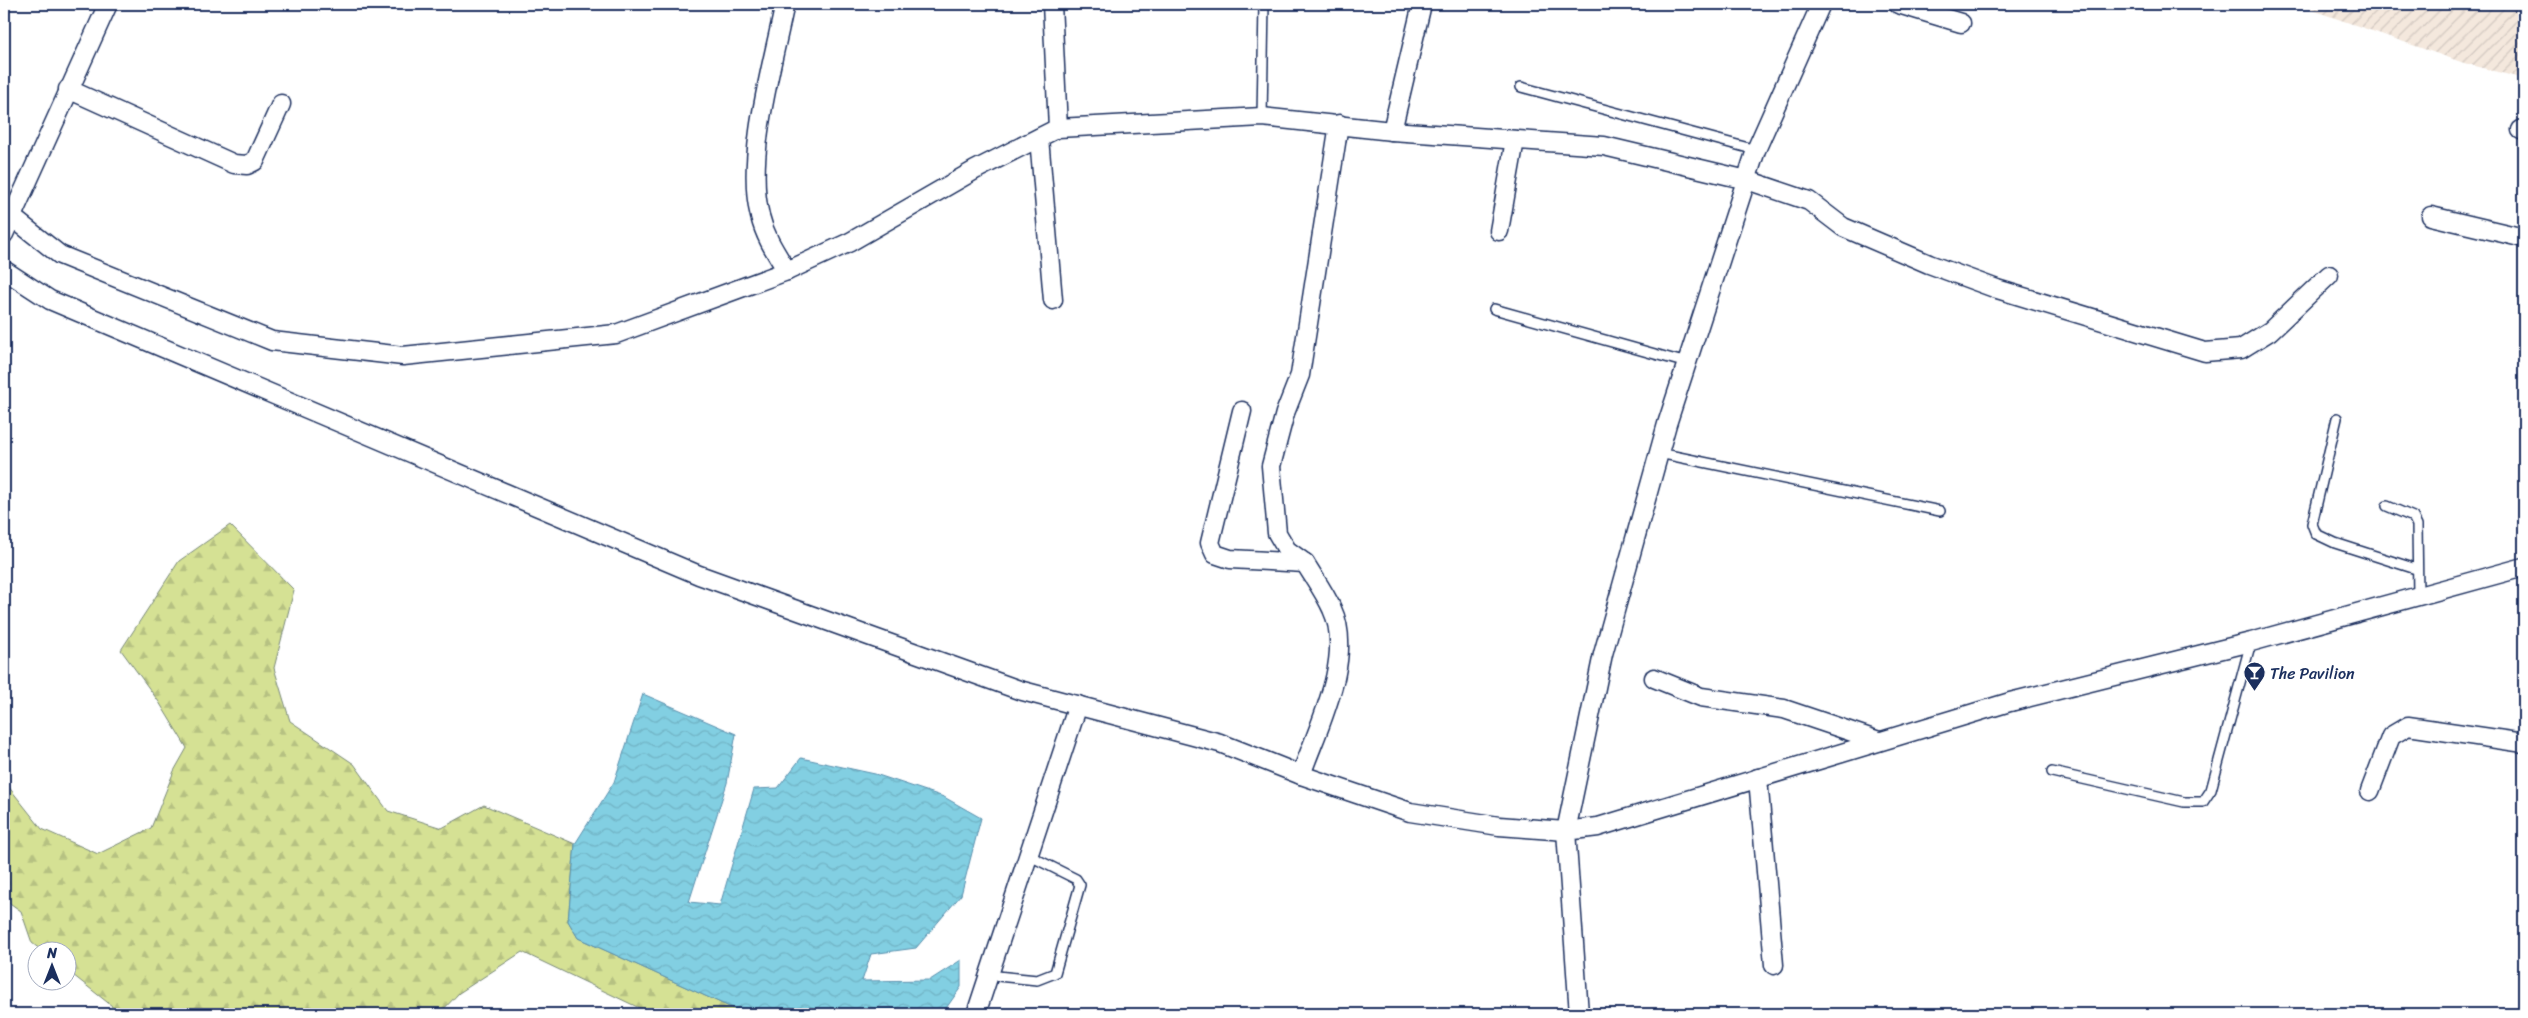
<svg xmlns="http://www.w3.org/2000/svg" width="2528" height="1018" font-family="Sriracha,sans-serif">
	<defs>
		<pattern id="industrial-furrows" width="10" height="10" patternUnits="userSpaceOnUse" patternTransform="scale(1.25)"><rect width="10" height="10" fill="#f4e8dd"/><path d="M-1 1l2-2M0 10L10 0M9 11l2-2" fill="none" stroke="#d1c7c0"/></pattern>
		<pattern id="forest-firs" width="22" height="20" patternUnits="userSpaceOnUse" patternTransform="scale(1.25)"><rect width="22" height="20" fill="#d5e194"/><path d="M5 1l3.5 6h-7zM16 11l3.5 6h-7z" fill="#b6c182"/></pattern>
		<pattern id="water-waves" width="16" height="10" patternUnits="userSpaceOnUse" patternTransform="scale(1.25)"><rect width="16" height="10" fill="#82cfe2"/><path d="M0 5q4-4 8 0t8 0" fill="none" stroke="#70b2c4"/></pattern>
	</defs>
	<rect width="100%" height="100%" fill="#fff"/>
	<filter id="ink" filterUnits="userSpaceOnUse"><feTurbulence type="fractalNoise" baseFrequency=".02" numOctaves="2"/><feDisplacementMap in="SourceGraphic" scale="10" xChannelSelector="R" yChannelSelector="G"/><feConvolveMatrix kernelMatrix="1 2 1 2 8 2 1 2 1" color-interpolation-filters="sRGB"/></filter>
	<g filter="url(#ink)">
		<!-- industrial -->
		<polygon fill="url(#industrial-furrows)" points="2295,4 2524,4 2524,79 2464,63"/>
		<!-- forest -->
		<polygon fill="url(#forest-firs)" stroke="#788879" points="230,525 294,590 274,668 290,721 354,764 388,811 442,828 484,805 575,844 568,921 578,938 745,1014 652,1014 522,952 459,993 439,1014 110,1014 112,1006 68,971 68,950 41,950 32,943 21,911 4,899 4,781 42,829 98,854 151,828 174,771 187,748 159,702 121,650 179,561"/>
		<!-- water -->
		<polygon fill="url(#water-waves)" stroke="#598fad" points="643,694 736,734 727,783 689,902 720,905 754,789 778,788 801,758 875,774 944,797 981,818 961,895 916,948 871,954 862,981 930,980 961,960 961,987 942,1014 745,1014 578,938 568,921 575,844 614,782"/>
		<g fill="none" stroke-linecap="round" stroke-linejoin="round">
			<defs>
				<g id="lane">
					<polyline points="1521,87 1756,150"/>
					<polyline points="1262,117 1264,4"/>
					<polyline points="1494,309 1687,363"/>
					<polyline points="2337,418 2312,524 2316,534 2335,543 2416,569"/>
					<polyline points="1659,453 1940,511"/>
					<polyline points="2387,506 2413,517 2417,525 2418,596"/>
					<polyline points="2052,772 2184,802 2203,802 2211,790 2251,642"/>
					<polyline points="988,975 1037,980 1055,973 1080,885 1076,879 1028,855"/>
				</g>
				<g id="street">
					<polyline points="1052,4 1058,128"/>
					<polyline points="1898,4 1961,23"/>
					<path d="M784 8C772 67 745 158 760 216 765 237 776 253 787 271"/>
					<polyline points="68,89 234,164 247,165 255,161 281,104"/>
					<polyline points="2521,130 2524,131"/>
					<polyline points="1392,131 1422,4"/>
					<polyline points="1039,138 1053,300"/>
					<polyline points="2431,216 2524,238"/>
					<polyline points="12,217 60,255 272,341 403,356 616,334 787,271 850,242 975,170 1058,128 1262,117 1392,131 1604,146 1747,180 1809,201 1843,227 1929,264 1997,289 2205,352 2241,349 2270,331 2329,275"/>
					<polyline points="1499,231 1515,140"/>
					<polyline points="4,234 108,4"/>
					<polyline points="4,270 50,300 699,575 1019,690 1220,743 1301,775 1410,812 1499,826 1566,831 1598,827 2010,702 2251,642 2524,567"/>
					<path d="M1242 411 1210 543 1215 554 1230 559 1305 563C1314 578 1325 593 1332 609 1355 657 1317 729 1301 775"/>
					<polyline points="1305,563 1287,550 1277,533 1271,466 1285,413 1300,375 1339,124"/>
					<polyline points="1654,678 1701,697 1784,709 1879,741"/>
					<polyline points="1758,778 1774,965"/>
					<polyline points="2370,791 2391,736 2408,726 2524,743"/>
					<polyline points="976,1014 1078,705"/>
					<polyline points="1579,1014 1566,831 1603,654 1667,424 1756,150 1821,4"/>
				</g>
			</defs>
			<!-- lane casing -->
			<use href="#lane" stroke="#1b2f5e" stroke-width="12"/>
			<!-- street casing -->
			<use href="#street" stroke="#1b2f5e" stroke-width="21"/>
			<!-- lane -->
			<use href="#lane" stroke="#fff" stroke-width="9"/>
			<!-- street -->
			<use href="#street" stroke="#fff" stroke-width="18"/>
		</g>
	</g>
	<!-- icons -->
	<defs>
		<symbol id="bar-pin" viewBox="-11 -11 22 30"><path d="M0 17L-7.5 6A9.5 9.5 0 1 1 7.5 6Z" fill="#1b2f5e" stroke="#fff"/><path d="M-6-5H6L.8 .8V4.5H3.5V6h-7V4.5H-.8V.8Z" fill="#fff"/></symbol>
	</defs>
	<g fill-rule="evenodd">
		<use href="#bar-pin" x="2242" y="660" width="25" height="34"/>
	</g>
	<g text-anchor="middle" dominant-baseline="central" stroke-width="5" stroke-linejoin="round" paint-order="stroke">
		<!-- poi labels -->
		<g font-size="16" fill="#1b2f5e" stroke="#fff" text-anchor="start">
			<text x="2270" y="673">The Pavilion</text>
		</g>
	</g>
	<!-- margin -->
	<rect width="2528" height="1018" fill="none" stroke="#fff" stroke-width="20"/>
	<rect x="10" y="10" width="2508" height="998" fill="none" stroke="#1b2f5e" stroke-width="2" filter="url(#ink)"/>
	<!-- north arrow -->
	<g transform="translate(52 966)"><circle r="24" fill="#ffffff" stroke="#a4acbf"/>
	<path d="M0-4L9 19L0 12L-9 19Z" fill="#1b2f5e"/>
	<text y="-8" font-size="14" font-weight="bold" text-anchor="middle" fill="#1b2f5e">N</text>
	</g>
</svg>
